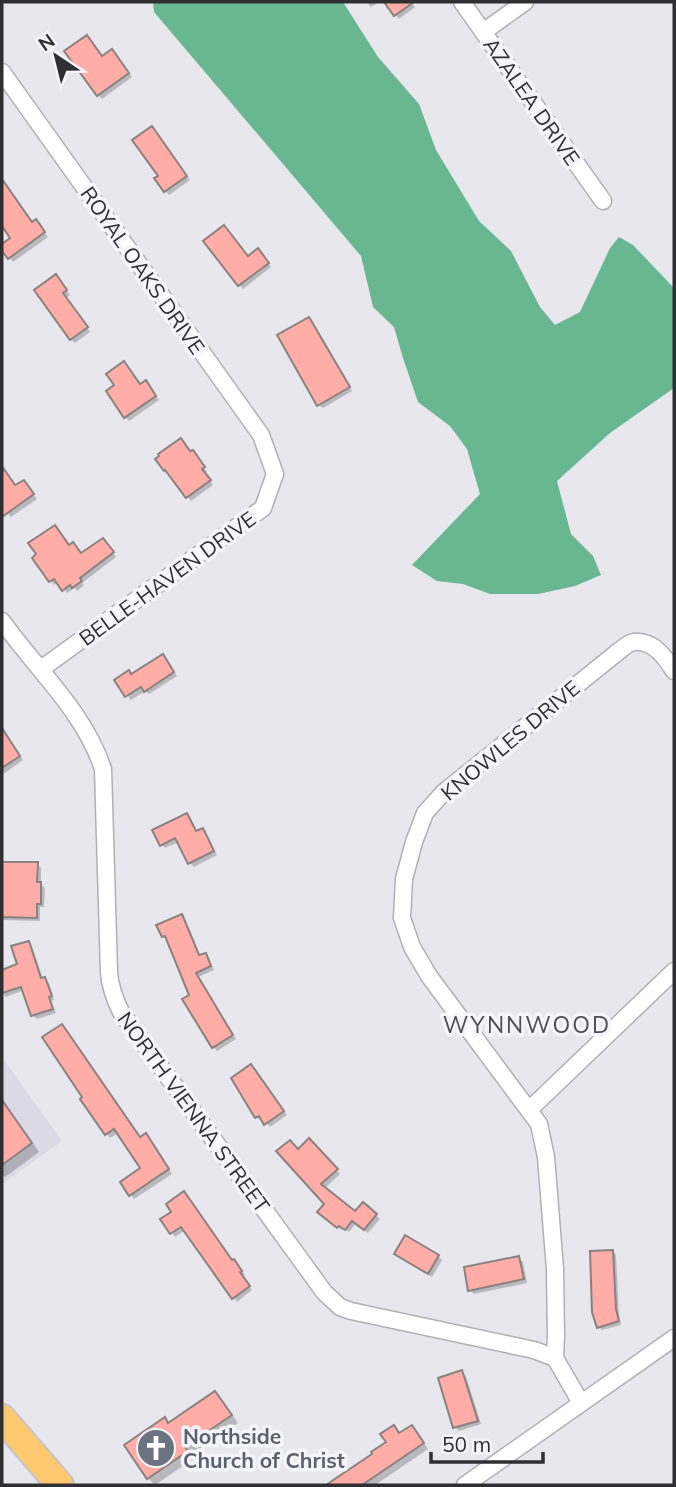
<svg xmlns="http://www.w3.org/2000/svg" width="676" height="1487" font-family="Mulish,sans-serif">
	<rect width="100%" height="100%" fill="#e8e7ed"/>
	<!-- built -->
	<polygon fill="#dddae7" points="2,1057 62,1141 2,1184"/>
	<!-- forest -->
	<polygon fill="#68b791" points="153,2 343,2 378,57 419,104 436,150 479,221 511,251 540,307 555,325 580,312 610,248 619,237 633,245 674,288 674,388 610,433 557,481 571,534 593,556 601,575 575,586 538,594 490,594 463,584 437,581 412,565 480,494 467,449 450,426 418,402 403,358 394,327 373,307 361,256 154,12"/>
	<!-- shadow -->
	<g fill="#0003">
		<polygon points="367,2 379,2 371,7"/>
		<polygon points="386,2 411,2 415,7 399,19"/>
		<polygon points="116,55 132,77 102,99 98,95 103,58"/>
		<polygon points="155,132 190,180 169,195 156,179 160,176"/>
		<polygon points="6,187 33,223 39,225 48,237 13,262 2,248 2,246 13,238 2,223 2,189"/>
		<polygon points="205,241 248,257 261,254 271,267 243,289"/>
		<polygon points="59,280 70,295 66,298 90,332 75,343 71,339"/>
		<polygon points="308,319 312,323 352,391 323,408 319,405"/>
		<polygon points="141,386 149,387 159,400 129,421 125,417"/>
		<polygon points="196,456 207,472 205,473 213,485 191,501 170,473 169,474 165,470 157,460"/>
		<polygon points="2,467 16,487 27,486 37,499 11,517 2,506"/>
		<polygon points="107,544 116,557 82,583 84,585 77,591 75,588 67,593 58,582 54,585 51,581 34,558 70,547 81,555"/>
		<polygon points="166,660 177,676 149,694 145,691 131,700 117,681 132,676"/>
		<polygon points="2,728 23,760 2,775"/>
		<polygon points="187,815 191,819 198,833 202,830 206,834 217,855 194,867 190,863 179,842 165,848 161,844"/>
		<polygon points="2,863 37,864 41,868 41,884 45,888 44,907 40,907 40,921 2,920"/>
		<polygon points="182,916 185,920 201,957 205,955 209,958 214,970 198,977 236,1039 217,1051 213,1047 167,940 163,936"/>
		<polygon points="28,943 32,946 43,979 45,979 49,983 54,1000 51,1001 56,1013 37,1019 33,1016 24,990 6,997 2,993 2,972 19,965"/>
		<polygon points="255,1070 287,1115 270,1127 263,1119 261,1121 257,1117 234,1079"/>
		<polygon points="2,1099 39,1152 5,1177 2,1174"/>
		<polygon points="82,1099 141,1138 149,1139 172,1174 134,1199 131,1195 143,1169 118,1133 110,1138"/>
		<polygon points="309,1141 340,1174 324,1189 355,1214 376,1215 380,1219 368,1233 356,1223 349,1232 344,1228 342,1230 323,1216 326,1204 298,1151"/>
		<polygon points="173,1212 238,1265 245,1275 242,1277 252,1290 237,1302 186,1230 175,1237 172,1233 162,1220"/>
		<polygon points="613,1252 616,1255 619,1314 621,1325 602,1330 599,1327"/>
		<polygon points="396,1254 438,1256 442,1260 432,1277 400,1258"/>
		<polygon points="519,1258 523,1262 527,1283 474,1294 470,1290"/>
		<polygon points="462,1372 466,1376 481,1424 459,1431 455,1427"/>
		<polygon points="215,1393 222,1400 238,1423 190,1455 193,1459 155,1485 148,1478 169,1424"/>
		<polygon points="394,1427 400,1434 412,1427 428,1449 375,1485 329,1485 375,1454 388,1443"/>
	</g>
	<!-- building -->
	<g fill="#ffada6" stroke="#898281" stroke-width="2">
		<polygon points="384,2 414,2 394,16"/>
		<polygon points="87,35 102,56 112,49 129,73 97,96 64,51"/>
		<polygon points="152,126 187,176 164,192 154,178 158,176 132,140"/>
		<polygon points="2,179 32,222 36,219 45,232 8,259 2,251 2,244 10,238 2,226"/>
		<polygon points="224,225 248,256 258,248 269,263 238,286 203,241"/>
		<polygon points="56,274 67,290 63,293 88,327 70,340 34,290"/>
		<polygon points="309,317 350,387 317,406 277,335"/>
		<polygon points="124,361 140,384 146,380 156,396 124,418 106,391 114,385 106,374"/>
		<polygon points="181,438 190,451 193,450 205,467 202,469 211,480 186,498 165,470 164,471 155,459 159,456 158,454"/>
		<polygon points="2,466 15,485 24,480 34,494 2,517"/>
		<polygon points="55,525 69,545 73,542 81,553 103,538 114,552 80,578 82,581 72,588 70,585 62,591 54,579 49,582 32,558 36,554 28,543"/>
		<polygon points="163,654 174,672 144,692 141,687 125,697 114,680 129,670 131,674"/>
		<polygon points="2,728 20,756 2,768"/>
		<polygon points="187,813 196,831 203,828 214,851 188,864 175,838 160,846 152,830"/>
		<polygon points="2,862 38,862 37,882 41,882 41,904 37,904 37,918 2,917"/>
		<polygon points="182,914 199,955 206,953 211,966 196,973 233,1035 212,1048 182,999 189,995 165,936 162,937 156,925"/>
		<polygon points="29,941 41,978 45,977 52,996 49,997 53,1009 31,1016 21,987 2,993 2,970 17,964 11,946"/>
		<polygon points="62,1024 140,1137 146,1133 169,1169 129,1196 120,1182 140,1168 114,1129 105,1135 80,1099 82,1097 42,1037"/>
		<polygon points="251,1064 284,1111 264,1125 259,1116 255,1118 231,1078"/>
		<polygon points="2,1100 32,1143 2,1165"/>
		<polygon points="309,1138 338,1169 321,1184 355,1211 363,1202 377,1214 364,1230 352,1221 345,1230 339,1226 337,1228 317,1212 324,1204 276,1151 290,1140 298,1149"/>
		<polygon points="184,1191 232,1260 234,1259 242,1271 240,1272 250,1286 232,1299 181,1227 170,1234 160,1219 171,1212 166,1204"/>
		<polygon points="405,1235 439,1255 428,1274 394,1254"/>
		<polygon points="613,1250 616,1309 619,1321 597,1328 592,1312 590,1251"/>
		<polygon points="519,1256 524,1279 468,1291 464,1267"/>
		<polygon points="462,1370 478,1421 453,1428 438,1378"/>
		<polygon points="215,1391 232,1415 185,1447 188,1451 147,1479 124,1445 165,1417 168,1423"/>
		<polygon points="394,1425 399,1433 412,1425 424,1443 362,1485 326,1485 372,1454 371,1452 386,1442 380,1434"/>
	</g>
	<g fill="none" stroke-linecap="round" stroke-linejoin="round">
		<defs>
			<g id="minor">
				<polyline points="462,2 603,201"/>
				<polyline points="483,32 525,2"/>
				<polyline points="2,72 261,435 275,474 263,508 41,669"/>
				<path d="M2 621C36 669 84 711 103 769L109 972C110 987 114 998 121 1012L324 1292 340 1307 351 1311 534 1350 555 1358"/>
				<polyline points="529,1110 674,971"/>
				<path d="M581 1403 555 1358 556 1336 555 1269 546 1157 539 1124 429 976 412 947 402 918 404 879 414 842 425 813 443 793 619 651C623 648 628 643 634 642 653 640 665 657 674 671"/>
				<polyline points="465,1485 674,1338"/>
			</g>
			<polyline id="trunk" points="2,1418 60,1485"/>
		</defs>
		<!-- minor casing -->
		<use href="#minor" stroke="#b1afb5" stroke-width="19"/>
		<!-- trunk casing -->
		<use href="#trunk" stroke="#c5c5c5" stroke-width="30"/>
		<!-- minor -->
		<use href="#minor" stroke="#fff" stroke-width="16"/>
		<!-- trunk -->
		<use href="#trunk" stroke="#fec870" stroke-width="26"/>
	</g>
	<!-- icons -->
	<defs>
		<symbol id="church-disc" viewBox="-11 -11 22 22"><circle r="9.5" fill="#6b7280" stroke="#f5f4fa"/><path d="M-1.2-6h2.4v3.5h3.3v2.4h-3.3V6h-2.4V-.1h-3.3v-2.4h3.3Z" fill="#fff"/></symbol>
	</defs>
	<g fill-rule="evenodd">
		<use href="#church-disc" x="134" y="1426" width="44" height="44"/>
	</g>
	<g text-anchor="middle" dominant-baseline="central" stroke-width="7" stroke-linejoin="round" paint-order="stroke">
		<!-- street labels -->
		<g font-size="21" fill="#2f2f31" stroke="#f5f4fa">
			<text transform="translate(532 101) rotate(55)">AZALEA DRIVE</text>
			<text transform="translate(143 270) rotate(55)">ROYAL OAKS DRIVE</text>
			<text transform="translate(167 578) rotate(-36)">BELLE-HAVEN DRIVE</text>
			<text transform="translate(510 740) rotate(-40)">KNOWLES DRIVE</text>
			<text transform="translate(194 1112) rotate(54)">NORTH VIENNA STREET</text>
		</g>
		<!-- worship labels -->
		<g font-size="21" font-weight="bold" fill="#5b616d" stroke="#f5f4fa" text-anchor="start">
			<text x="183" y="1436">Northside<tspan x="183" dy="24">Church of Christ</tspan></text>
		</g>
		<!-- neighbourhood labels -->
		<g font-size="23" letter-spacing="2" fill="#4f4e53" stroke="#f5f4fa">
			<text x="527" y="1024">WYNNWOOD</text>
		</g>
	</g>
	<!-- border -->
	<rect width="676" height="1487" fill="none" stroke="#2f2f31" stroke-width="7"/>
	<!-- north arrow -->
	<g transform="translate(56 56) rotate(325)" stroke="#f5f4fa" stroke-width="5" paint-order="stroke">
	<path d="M0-5L12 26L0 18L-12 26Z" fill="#2f2f31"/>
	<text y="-10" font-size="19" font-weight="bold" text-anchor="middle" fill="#2f2f31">N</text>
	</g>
	<!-- scale -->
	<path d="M431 1452v10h112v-10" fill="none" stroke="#2f2f31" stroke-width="3.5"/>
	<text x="442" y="1452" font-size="21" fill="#2f2f31" stroke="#f5f4fa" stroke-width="5" paint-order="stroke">50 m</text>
</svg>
